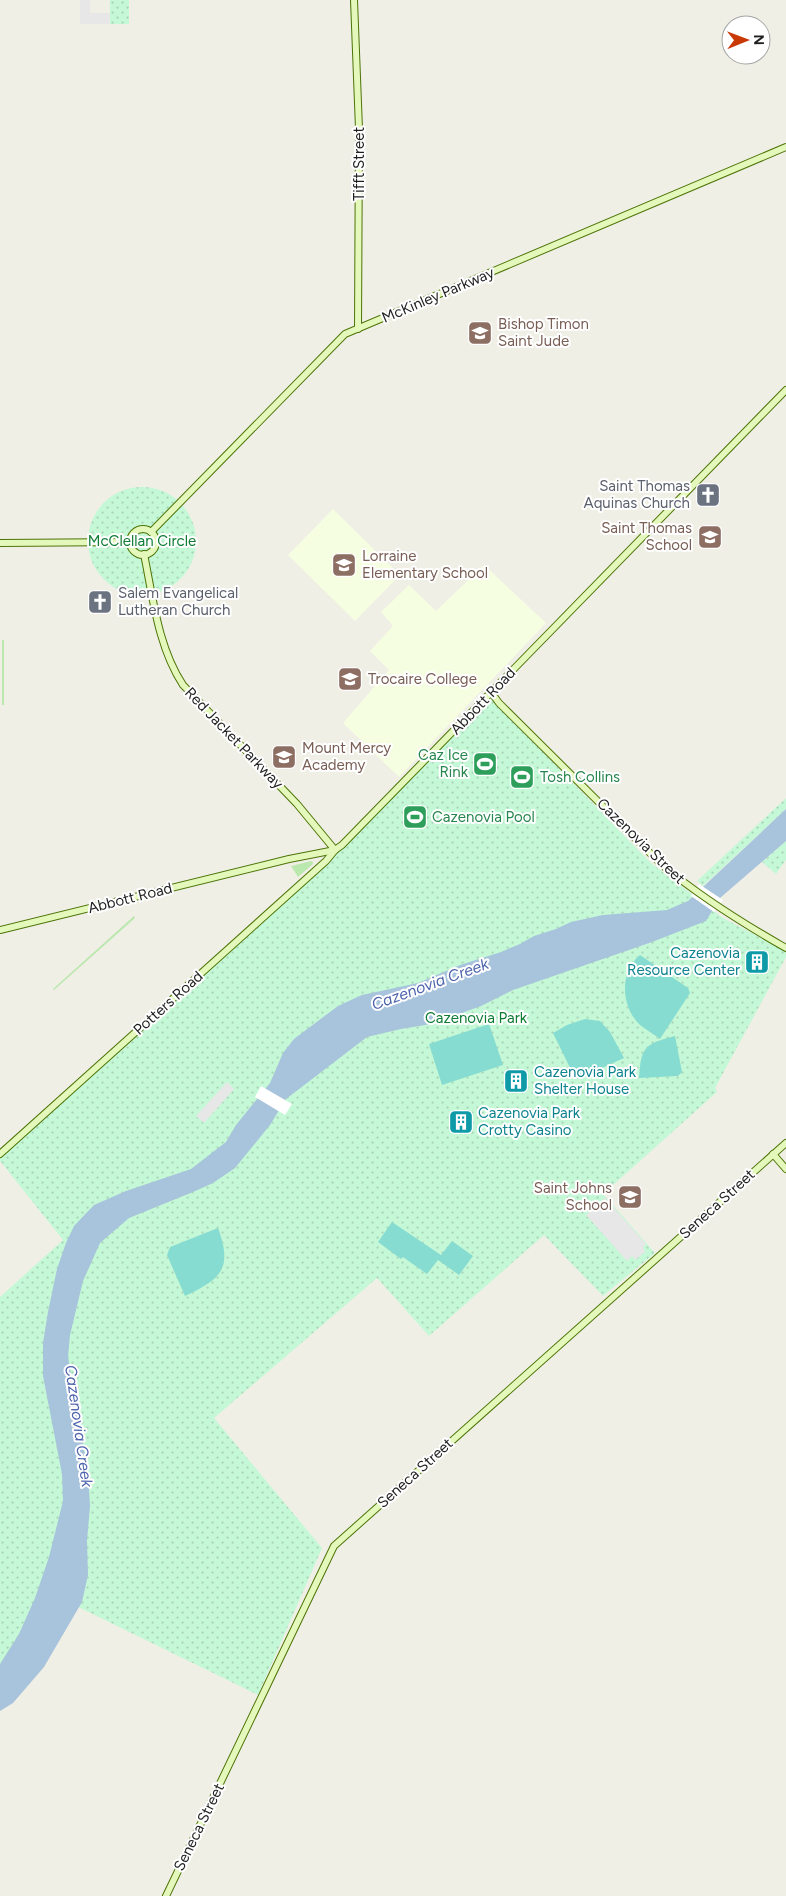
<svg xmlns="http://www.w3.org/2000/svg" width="786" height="1896" font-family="Figtree,sans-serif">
	<defs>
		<pattern id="park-dots" width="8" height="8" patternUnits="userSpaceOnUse" patternTransform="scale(1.25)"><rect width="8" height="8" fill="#c5f8d6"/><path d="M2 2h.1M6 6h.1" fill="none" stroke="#a9d4b7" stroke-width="1.8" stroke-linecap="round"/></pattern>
	</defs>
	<rect width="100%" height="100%" fill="#f0efe6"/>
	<!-- education -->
	<g fill="#f6fee1">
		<polygon points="333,509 400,575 355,621 288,555"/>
		<polygon points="484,565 546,623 399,777 343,723 389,670 370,651 393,626 381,612 409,585 436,611"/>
	</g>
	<!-- grass -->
	<g fill="#bbe8ae">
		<rect x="2" y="640" width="2" height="65"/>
		<polygon points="311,861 313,862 313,864 298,877 291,866"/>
		<polygon points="134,916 135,918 54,990 53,989"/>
	</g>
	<!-- park -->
	<g fill="url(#park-dots)">
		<rect x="110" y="0" width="19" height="24"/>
		<circle cx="142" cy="541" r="54"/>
		<polygon points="490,698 651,863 723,918 786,951 786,957 715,1088 717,1092 603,1194 655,1253 603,1296 544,1235 429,1336 377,1278 214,1418 322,1548 258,1695 68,1602 0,1674 0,1297 63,1240 0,1161 0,1157 100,1069 344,846"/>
		<polygon points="786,798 786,809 703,886 697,881"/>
		<polygon points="786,841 786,860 776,874 762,862"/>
	</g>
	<!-- pitch -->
	<g fill="#87dcd1">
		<path d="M640 955 688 988 690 993 660 1039C654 1034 646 1030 640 1025 621 1007 619 972 640 955Z"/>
		<polygon points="585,1019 600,1021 610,1032 624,1058 582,1077 574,1076 553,1033 567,1025"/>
		<polygon points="489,1024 503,1065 442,1085 429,1044"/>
		<path d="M675 1036 682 1072 678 1076 639 1078C641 1047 644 1044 675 1036Z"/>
		<polygon points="392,1222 441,1255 452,1241 473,1256 459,1275 438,1260 427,1274 403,1257 401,1259 378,1242"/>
		<path d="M218 1228C233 1269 221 1279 185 1296L167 1255 170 1247Z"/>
	</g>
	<!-- parking -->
	<g fill="#e7e7e7">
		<polygon points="80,0 90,0 90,13 110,13 109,24 80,24"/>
		<polygon points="227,1082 234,1089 204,1123 196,1116"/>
		<polygon points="605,1198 646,1244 643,1247 645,1252 635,1260 632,1256 627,1261 586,1215"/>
	</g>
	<!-- water -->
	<polygon fill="#a8c3dc" points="786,809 786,841 720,898 706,921 652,942 513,990 481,1006 431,1024 401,1029 367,1037 286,1099 270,1125 235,1168 213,1183 193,1192 129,1218 100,1243 83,1281 70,1335 68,1357 88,1472 90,1506 87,1541 88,1575 82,1602 44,1667 13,1703 0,1711 0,1664 19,1634 35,1598 49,1557 63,1501 62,1474 43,1376 43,1343 48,1312 57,1269 66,1243 74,1226 94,1205 126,1191 191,1169 226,1142 236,1125 270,1083 283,1053 294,1039 338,1006 362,995 418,983 460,965 501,952 520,944 534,936 556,929 571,922 603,915 667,910 688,901"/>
	<!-- pier -->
	<g fill="#fff">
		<polygon points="699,884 723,900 714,912 691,896"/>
		<polygon points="261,1086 292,1104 285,1115 255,1097"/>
	</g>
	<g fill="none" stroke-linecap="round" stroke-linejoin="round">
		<defs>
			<g id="secondary">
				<polyline points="354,0 359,129 358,329"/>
				<circle cx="143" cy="542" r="13"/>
				<polyline points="151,532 345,334 786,147"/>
				<polyline points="0,543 130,542"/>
				<path d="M144 554C153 598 158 647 183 685L297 804 335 850"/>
				<path d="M491 692 499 703 662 865C701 897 742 923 786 948"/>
				<polyline points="0,930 289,859 335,850 342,845 786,390"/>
				<polyline points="0,1154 326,861 335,850"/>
				<polyline points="773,1154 786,1169"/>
				<polyline points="166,1896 334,1546 786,1143"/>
			</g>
		</defs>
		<!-- secondary casing -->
		<use href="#secondary" stroke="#4d7408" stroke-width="8"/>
		<!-- secondary -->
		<use href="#secondary" stroke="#e5f8bc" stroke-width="6"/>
	</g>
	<!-- icons -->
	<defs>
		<symbol id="school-square" viewBox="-11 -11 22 22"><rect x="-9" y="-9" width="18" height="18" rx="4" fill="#8d6e63" stroke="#fff"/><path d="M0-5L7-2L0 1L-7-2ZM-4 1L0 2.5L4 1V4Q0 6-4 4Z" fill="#fff"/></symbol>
		<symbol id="church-square" viewBox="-11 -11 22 22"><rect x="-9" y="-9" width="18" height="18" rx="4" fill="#6b7280" stroke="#fff"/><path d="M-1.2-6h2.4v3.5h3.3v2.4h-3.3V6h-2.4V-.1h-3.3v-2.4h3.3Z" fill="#fff"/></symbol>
		<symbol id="university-square" viewBox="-11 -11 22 22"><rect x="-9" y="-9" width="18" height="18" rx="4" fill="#8d6e63" stroke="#fff"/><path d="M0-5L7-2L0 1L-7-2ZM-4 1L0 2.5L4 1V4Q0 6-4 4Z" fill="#fff"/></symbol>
		<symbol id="stadium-square" viewBox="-11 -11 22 22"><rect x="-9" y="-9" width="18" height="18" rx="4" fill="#2e9e5b" stroke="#fff"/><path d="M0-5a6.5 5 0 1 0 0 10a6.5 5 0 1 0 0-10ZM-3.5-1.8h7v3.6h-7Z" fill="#fff"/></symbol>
		<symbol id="building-square" viewBox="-11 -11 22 22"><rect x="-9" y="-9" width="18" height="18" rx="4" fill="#0f9aa8" stroke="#fff"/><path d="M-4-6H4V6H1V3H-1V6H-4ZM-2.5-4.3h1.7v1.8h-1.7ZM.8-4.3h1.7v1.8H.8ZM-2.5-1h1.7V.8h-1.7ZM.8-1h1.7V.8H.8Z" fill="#fff"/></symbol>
	</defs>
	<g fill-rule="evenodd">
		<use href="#school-square" x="466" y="319" width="28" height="28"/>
		<use href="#church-square" x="694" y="481" width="28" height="28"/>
		<use href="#school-square" x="696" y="523" width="28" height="28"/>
		<use href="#school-square" x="330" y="551" width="28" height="28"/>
		<use href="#church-square" x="86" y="588" width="28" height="28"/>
		<use href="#university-square" x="336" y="665" width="28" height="28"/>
		<use href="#school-square" x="270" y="743" width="28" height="28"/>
		<use href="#stadium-square" x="471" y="750" width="28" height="28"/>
		<use href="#stadium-square" x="508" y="763" width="28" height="28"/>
		<use href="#stadium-square" x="401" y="803" width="28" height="28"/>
		<use href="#building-square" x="743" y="948" width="28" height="28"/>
		<use href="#building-square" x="502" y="1067" width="28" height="28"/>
		<use href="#building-square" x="447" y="1108" width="28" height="28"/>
		<use href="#school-square" x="616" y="1183" width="28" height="28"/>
	</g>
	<g text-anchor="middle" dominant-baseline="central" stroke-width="4" stroke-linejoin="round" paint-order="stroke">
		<!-- street labels -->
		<g font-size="15" fill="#1f1f1f" stroke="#fff">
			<text transform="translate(359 164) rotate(-90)">Tifft Street</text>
			<text transform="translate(438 295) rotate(-23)">McKinley Parkway</text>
			<text transform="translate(483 701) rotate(-46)">Abbott Road</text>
			<text transform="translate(234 738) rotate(46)">Red Jacket Parkway</text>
			<text transform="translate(641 841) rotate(44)">Cazenovia Street</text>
			<text transform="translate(130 898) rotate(-14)">Abbott Road</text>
			<text transform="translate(168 1003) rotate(-42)">Potters Road</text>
			<text transform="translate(717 1204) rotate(-42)">Seneca Street</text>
			<text transform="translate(415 1473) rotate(-42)">Seneca Street</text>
			<text transform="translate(199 1827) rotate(-64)">Seneca Street</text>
		</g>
		<!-- education labels -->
		<g font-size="15" fill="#785e54" stroke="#fff" text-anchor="start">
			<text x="498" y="324">Bishop Timon<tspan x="498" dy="17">Saint Jude</tspan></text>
			<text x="692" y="528" text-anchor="end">Saint Thomas<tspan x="692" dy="17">School</tspan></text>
			<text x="362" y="556">Lorraine<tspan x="362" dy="17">Elementary School</tspan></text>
			<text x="368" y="679">Trocaire College</text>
			<text x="302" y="748">Mount Mercy<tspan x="302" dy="17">Academy</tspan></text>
			<text x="612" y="1188" text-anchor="end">Saint Johns<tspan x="612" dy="17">School</tspan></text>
		</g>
		<!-- worship labels -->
		<g font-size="15" fill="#5b616d" stroke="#fff" text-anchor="end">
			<text x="690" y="486">Saint Thomas<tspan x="690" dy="17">Aquinas Church</tspan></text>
			<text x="118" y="593" text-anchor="start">Salem Evangelical<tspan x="118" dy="17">Lutheran Church</tspan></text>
		</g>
		<!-- park labels -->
		<g font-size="15" fill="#0f7c34" stroke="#fff">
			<text x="142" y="541">McClellan Circle</text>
			<text x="476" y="1018">Cazenovia Park</text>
		</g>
		<!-- leisure labels -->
		<g font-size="15" fill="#27864d" stroke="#fff" text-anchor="start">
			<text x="468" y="755" text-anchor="end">Caz Ice<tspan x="468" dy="17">Rink</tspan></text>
			<text x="540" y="777">Tosh Collins</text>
			<text x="432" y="817">Cazenovia Pool</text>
		</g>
		<!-- culture labels -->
		<g font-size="15" fill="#0d838f" stroke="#fff" text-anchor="start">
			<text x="740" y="953" text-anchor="end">Cazenovia<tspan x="740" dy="17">Resource Center</tspan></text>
			<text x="534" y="1072">Cazenovia Park<tspan x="534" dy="17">Shelter House</tspan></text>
			<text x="478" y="1113">Cazenovia Park<tspan x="478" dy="17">Crotty Casino</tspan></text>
		</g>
		<!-- water labels -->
		<g font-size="16" font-style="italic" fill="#4e65ad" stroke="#fff">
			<text transform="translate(430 984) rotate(-20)">Cazenovia Creek</text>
			<text transform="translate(79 1426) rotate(82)">Cazenovia Creek</text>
		</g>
	</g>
	<!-- north arrow -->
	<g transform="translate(746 40) rotate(89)"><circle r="24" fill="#ffffff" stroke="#a5a5a5"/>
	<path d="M0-4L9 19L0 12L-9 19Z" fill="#c93906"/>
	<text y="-8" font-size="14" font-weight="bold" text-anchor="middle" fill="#1f1f1f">N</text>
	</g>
</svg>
